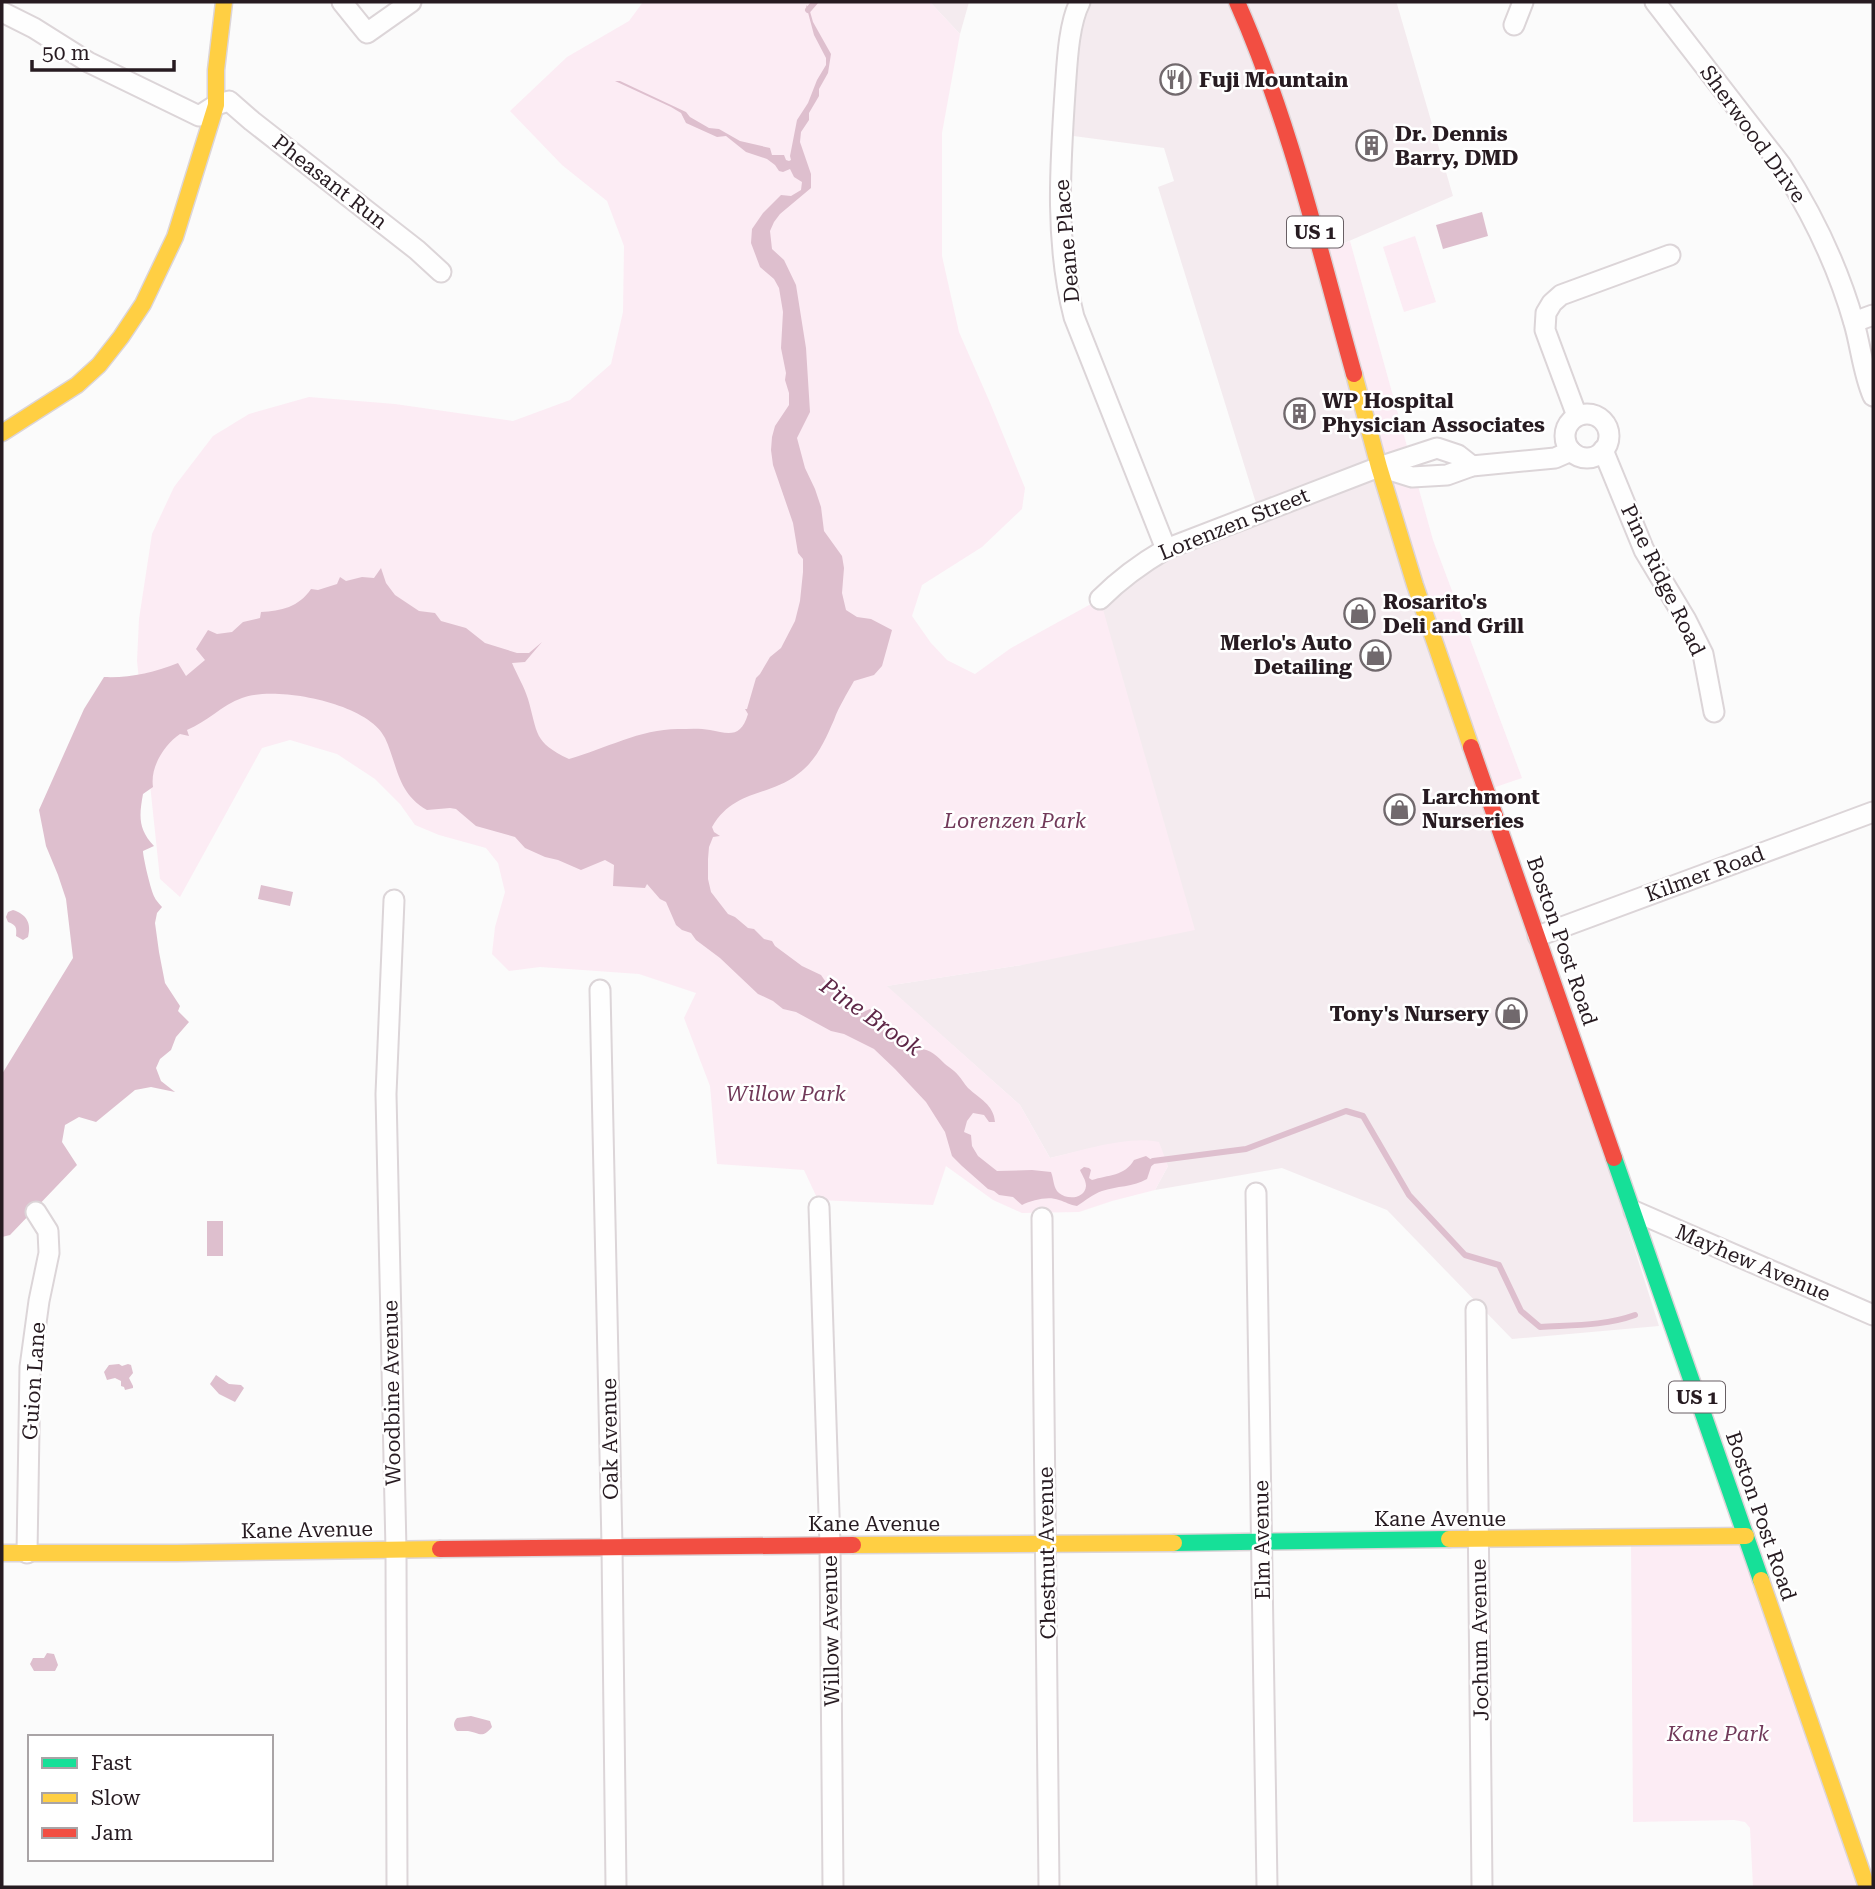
<svg xmlns="http://www.w3.org/2000/svg" width="1875" height="1889" font-family="'Roboto Serif',serif">
	<rect width="100%" height="100%" fill="#fbfbfb"/>
	<!-- built -->
	<g fill="#f4ebef">
		<polygon points="930,2 969,2 960,34"/>
		<polygon points="1084,2 1396,2 1397,4 1453,196 1319,254 1659,1326 1512,1339 1387,1210 1282,1168 1155,1190 1168,1166 1101,1146 1050,1158 1020,1105 886,986 1022,965 1100,599 1147,562 1260,516 1158,187 1174,181 1164,148 1066,135"/>
	</g>
	<!-- green -->
	<g fill="#fcecf4">
		<path d="M643 2H930L960 34 942 133V256L959 332 991 405 1025 488 1022 509 982 547 922 585 912 616 931 643 947 660 975 674 1011 648 1100 599 1195 930 1022 965 887 986 1020 1105 1050 1158C1080 1151 1129 1135 1159 1142L1168 1166 1155 1190 1112 1201 1079 1212 1022 1213 993 1200 946 1166 933 1205 818 1200 804 1170 717 1164 710 1086 684 1018 696 993 639 974 540 967 509 971 492 954 495 927 505 892 498 863 486 848 439 835 415 825 400 804 375 779 337 754 290 740 262 748 180 897 160 879 137 661 139 619 152 534 174 487 213 436 249 414 309 397 395 404 513 421 570 400 611 364 623 312 624 246 607 201 562 165 510 111 567 57 629 21Z"/>
		<polygon points="1415,236 1436,302 1404,312 1383,247"/>
		<polygon points="1350,241 1433,540 1522,778 1481,792 1319,254"/>
		<polygon points="1740,1543 1864,1887 1753,1887 1750,1828 1745,1822 1734,1820 1633,1822 1631,1545"/>
	</g>
	<!-- water -->
	<g fill="#debfce">
		<path d="M806 5 809 8 813 22 831 54 828 73 819 89V96L809 113V120L801 132 800 142 811 174V188L780 214 774 222 770 231 772 249 784 260 796 285 806 348 810 412 797 438 805 468 815 489 821 507 824 531 842 556 844 568 842 593 846 610 857 617 871 619 892 630 882 666 874 675 854 681C847 694 839 706 834 720 825 740 817 760 798 774 769 797 734 789 712 827L714 832 720 836 713 837 709 847 708 859V879L711 892 728 914 735 917 748 928 754 929 764 939 772 941 775 946 802 966 821 975 832 991 859 1014 870 1009 873 1011 879 1025 899 1028 903 1045 910 1044 917 1049C930 1048 937 1056 945 1064 950 1068 954 1070 958 1075 962 1079 964 1084 968 1088 979 1098 994 1105 995 1122H989L984 1115 973 1113 967 1121 964 1132 971 1135 972 1146 978 1156 997 1171 1032 1170 1051 1172C1054 1179 1053 1188 1059 1193 1067 1200 1085 1199 1086 1186 1086 1180 1082 1175 1080 1170L1084 1167 1089 1168 1091 1170 1089 1178 1092 1180C1108 1175 1125 1176 1134 1160L1146 1156 1153 1161 1147 1179C1134 1187 1116 1186 1102 1191 1093 1194 1085 1201 1077 1206 1070 1205 1066 1202 1059 1200 1048 1196 1033 1200 1022 1205L1013 1197 999 1195 994 1191 988 1189 962 1166 952 1156 945 1132 926 1102 895 1069 874 1049 844 1034 831 1031 796 1012 783 1009 773 1001 758 994 720 958 696 940 691 933 682 930 676 925 666 902 660 899 647 884 645 888 613 886 614 865 605 860 581 870 558 860 545 857 525 848 515 837 476 826 456 809 450 808 427 810C397 793 398 766 385 738 369 703 275 685 242 698 222 705 207 722 187 730L189 736 180 734C164 745 150 767 153 787L143 794C139 816 138 829 154 846L143 851C143 857 151 892 155 898 155 899 161 906 162 907L157 913 155 923 159 952 165 983 180 1006 178 1011 189 1022 176 1037 171 1050 160 1059 156 1068 161 1081 175 1092 151 1087 135 1090 96 1122 79 1117 65 1125 62 1142 77 1165 10 1235 2 1237V1074L73 958 66 899 58 875 46 846 39 810 84 709 104 677C130 678 153 673 178 663L186 676 205 660 196 649 208 630 217 634 232 632 243 622 260 618 261 612C281 611 299 607 311 589L318 590 337 584 340 577 346 581 362 577 374 578 381 568 386 583 395 595 419 611 435 613 441 621 466 628 485 643 517 653H529L542 642 525 662 512 663C517 675 524 686 528 699 538 733 533 742 569 759 605 749 640 729 678 729 688 729 700 728 710 730 729 734 741 738 748 714L745 709H747L756 678 760 674 770 657 781 648 795 621 800 601 803 572V559L798 553 793 523 773 465 771 450 772 437 775 426 789 405V393L785 380 786 373 781 348 783 312 779 288 774 279 760 267 751 243 752 229 763 213 781 195 791 196 801 190 802 182 794 177 790 169 783 172 779 171 775 165 767 159 746 152 726 136 717 137 686 123 681 113 671 107 615 81H620L686 112 690 117 709 128 719 129 740 141 770 148 772 155H784L786 160 789 161 791 160 790 156 797 120 808 103 817 80 826 65V58L814 35Z"/>
		<polygon points="1482,212 1488,236 1443,249 1436,225"/>
		<polygon points="261,885 293,892 290,906 258,899"/>
		<path d="M13 910C26 914 32 923 28 937L23 940 16 936C17 927 16 925 8 922L6 917 8 912Z"/>
		<rect x="207" y="1221" width="16" height="35"/>
		<polygon points="119,1364 122,1366 128,1364 131,1365 133,1373 129,1378 133,1386 133,1388 125,1390 124,1387 121,1386 121,1381 115,1378 107,1380 104,1372 109,1365"/>
		<polygon points="216,1375 229,1384 241,1385 244,1388 235,1402 219,1394 210,1384"/>
		<polygon points="47,1653 54,1654 58,1665 55,1671 34,1671 30,1664 33,1658 44,1658"/>
		<path d="M471 1716 490 1721 492 1727C482 1739 480 1733 468 1731 464 1731 460 1731 457 1731 453 1727 453 1722 457 1718Z"/>
	</g>
	<g fill="none" stroke-linecap="round" stroke-linejoin="round">
		<!-- stream -->
		<g stroke="#debfce" stroke-width="6">
			<polyline points="808,10 815,2"/>
			<path d="M1149 1164 1153 1161 1246 1149 1346 1111 1363 1116 1409 1195 1465 1255 1499 1265 1521 1311 1540 1327C1571 1325 1605 1326 1635 1315"/>
		</g>
		<defs>
			<g id="street">
				<polyline points="342,2 367,33 411,2"/>
				<path d="M1080 2C1068 25 1067 66 1065 92 1060 167 1055 243 1074 317L1166 549"/>
				<path d="M1655 2 1781 165C1812 213 1838 267 1854 323 1861 347 1863 373 1873 396"/>
				<polyline points="2,12 34,28 88,62 199,116 216,105 229,101 252,121 417,250 441,272"/>
				<polyline points="1514,25 1523,2"/>
				<polyline points="1854,322 1873,315"/>
				<circle cx="1587" cy="436" r="22"/>
				<polyline points="1577,416 1545,330 1546,313 1552,303 1561,295 1670,255"/>
				<polyline points="1603,450 1644,550 1686,620 1703,654 1714,712"/>
				<polyline points="1380,467 1412,477 1447,475 1472,466 1555,458 1571,451"/>
				<path d="M1100 599C1120 579 1142 563 1166 549L1379 467 1437 448 1458 455 1472 466"/>
				<polyline points="394,900 386,1094 396,1550 397,1887"/>
				<polyline points="1538,936 1873,812"/>
				<polyline points="600,990 612,1546 616,1887"/>
				<polyline points="1256,1193 1267,1887"/>
				<polyline points="819,1207 830,1545 833,1887"/>
				<polyline points="1634,1211 1873,1315"/>
				<polyline points="1042,1218 1049,1887"/>
				<polyline points="1476,1310 1482,1887"/>
				<polyline points="27,1553 30,1367 39,1301 49,1253 48,1231 36,1212"/>
			</g>
			<g id="fast">
				<polyline points="1614,1158 1761,1580"/>
				<polyline points="1174,1543 1449,1539"/>
			</g>
			<g id="slow">
				<polyline points="1354,374 1379,467 1415,585 1471,747"/>
				<polyline points="2,433 77,385 99,365 121,337 143,304 175,237 216,105 216,70 224,2"/>
				<polyline points="1449,1539 1746,1536"/>
				<polyline points="853,1545 1174,1543"/>
				<polyline points="2,1553 177,1553 440,1549"/>
				<polyline points="1761,1580 1867,1887"/>
			</g>
			<g id="jam">
				<path d="M1237 2C1290 121 1319 249 1354 374"/>
				<polyline points="1471,747 1614,1158"/>
				<polyline points="440,1549 853,1545"/>
			</g>
		</defs>
		<!-- street casing -->
		<use href="#street" stroke="#dcd5d8" stroke-width="23"/>
		<!-- fast casing -->
		<use href="#fast" stroke="#dcd5d8" stroke-width="19"/>
		<!-- slow casing -->
		<use href="#slow" stroke="#dcd5d8" stroke-width="19"/>
		<!-- jam casing -->
		<use href="#jam" stroke="#dcd5d8" stroke-width="19"/>
		<!-- street -->
		<use href="#street" stroke="#fefefe" stroke-width="19"/>
		<!-- fast -->
		<use href="#fast" stroke="#16e098" stroke-width="16"/>
		<!-- slow -->
		<use href="#slow" stroke="#ffcf43" stroke-width="16"/>
		<!-- jam -->
		<use href="#jam" stroke="#f24e42" stroke-width="16"/>
	</g>
	<!-- icons -->
	<defs>
		<symbol id="restaurant-ring" viewBox="-11 -11 22 22"><circle r="9.5" fill="#fff" stroke="#71696d" stroke-width="1.5"/><path d="M-5-6h1v4h1v-4h1v4h1v-4h1v5L-1.5 .5V6h-2V.5L-5-1ZM5-6V6H3V1.5H1.5Q1.5-4 5-6Z" fill="#71696d"/></symbol>
		<symbol id="building-ring" viewBox="-11 -11 22 22"><circle r="9.5" fill="#fff" stroke="#71696d" stroke-width="1.5"/><path d="M-4-6H4V6H1V3H-1V6H-4ZM-2.5-4.3h1.7v1.8h-1.7ZM.8-4.3h1.7v1.8H.8ZM-2.5-1h1.7V.8h-1.7ZM.8-1h1.7V.8H.8Z" fill="#71696d"/></symbol>
		<symbol id="shop-ring" viewBox="-11 -11 22 22"><circle r="9.5" fill="#fff" stroke="#71696d" stroke-width="1.5"/><path d="M-5-2.5h2.3a2.7 3.5 0 0 1 5.4 0H5L5.5 6h-11ZM-1.5-2.5h3a1.5 2.3 0 0 0-3 0Z" fill="#71696d"/></symbol>
	</defs>
	<g fill-rule="evenodd">
		<use href="#restaurant-ring" x="1158" y="62" width="35" height="35"/>
		<use href="#building-ring" x="1354" y="128" width="35" height="35"/>
		<use href="#building-ring" x="1282" y="396" width="35" height="35"/>
		<use href="#shop-ring" x="1342" y="596" width="35" height="35"/>
		<use href="#shop-ring" x="1358" y="638" width="35" height="35"/>
		<use href="#shop-ring" x="1382" y="792" width="35" height="35"/>
		<use href="#shop-ring" x="1494" y="996" width="35" height="35"/>
	</g>
	<g text-anchor="middle" dominant-baseline="central" stroke-width="5" stroke-linejoin="round" paint-order="stroke">
		<!-- shield labels -->
		<g fill="#fff" stroke="#685f64" stroke-width="2">
			<rect x="1287" y="216.5" width="56" height="31" rx="5"/>
			<rect x="1669" y="1381.5" width="56" height="31" rx="5"/>
		</g>
		<g font-size="19" font-weight="bold" fill="#271b21">
			<text x="1315" y="232">US 1</text>
			<text x="1697" y="1397">US 1</text>
		</g>
		<!-- poi labels -->
		<g font-size="21" font-weight="bold" fill="#271b21" stroke="#fff" text-anchor="start">
			<text x="1199" y="80">Fuji Mountain</text>
			<text x="1395" y="134">Dr. Dennis<tspan x="1395" dy="24">Barry, DMD</tspan></text>
			<text x="1322" y="401">WP Hospital<tspan x="1322" dy="24">Physician Associates</tspan></text>
			<text x="1383" y="602">Rosarito's<tspan x="1383" dy="24">Deli and Grill</tspan></text>
			<text x="1352" y="643" text-anchor="end">Merlo's Auto<tspan x="1352" dy="24">Detailing</tspan></text>
			<text x="1422" y="797">Larchmont<tspan x="1422" dy="24">Nurseries</tspan></text>
			<text x="1489" y="1014" text-anchor="end">Tony's Nursery</text>
		</g>
		<!-- street labels -->
		<g font-size="21" fill="#271b21" stroke="#fff">
			<text transform="translate(1753 134) rotate(54)">Sherwood Drive</text>
			<text transform="translate(330 182) rotate(38)">Pheasant Run</text>
			<text transform="translate(1067 241) rotate(-95)">Deane Place</text>
			<text transform="translate(1234 524) rotate(-22)">Lorenzen Street</text>
			<text transform="translate(1663 580) rotate(64)">Pine Ridge Road</text>
			<text transform="translate(1705 874) rotate(-20)">Kilmer Road</text>
			<text transform="translate(1562 941) rotate(71)">Boston Post Road</text>
			<text transform="translate(1753 1263) rotate(23)">Mayhew Avenue</text>
			<text transform="translate(34 1381) rotate(-86)">Guion Lane</text>
			<text transform="translate(392 1393) rotate(-91)">Woodbine Avenue</text>
			<text transform="translate(610 1439) rotate(-91)">Oak Avenue</text>
			<text transform="translate(1761 1516) rotate(71)">Boston Post Road</text>
			<text x="1440" y="1519">Kane Avenue</text>
			<text x="874" y="1524">Kane Avenue</text>
			<text transform="translate(307 1530) rotate(-1)">Kane Avenue</text>
			<text transform="translate(1262 1540) rotate(-91)">Elm Avenue</text>
			<text transform="translate(1047 1553) rotate(-91)">Chestnut Avenue</text>
			<text transform="translate(831 1631) rotate(-91)">Willow Avenue</text>
			<text transform="translate(1480 1640) rotate(-91)">Jochum Avenue</text>
		</g>
		<!-- park labels -->
		<g font-size="21" font-style="italic" fill="#723a5a" stroke="#fff">
			<text x="1015" y="821">Lorenzen Park</text>
			<text x="786" y="1094">Willow Park</text>
			<text x="1718" y="1734">Kane Park</text>
		</g>
		<!-- water labels -->
		<g font-size="23" font-style="italic" fill="#5e2747" stroke="#fff">
			<text transform="translate(871 1017) rotate(35)">Pine Brook</text>
		</g>
	</g>
	<!-- border -->
	<rect width="1875" height="1889" fill="none" stroke="#271b21" stroke-width="7"/>
	<!-- legend -->
	<rect x="28" y="1735" width="245" height="126" fill="#ffffff" stroke="#a9a4a6" stroke-width="2"/>
	<rect x="42" y="1758" width="35" height="10" fill="#16e098" stroke="#a9a4a6" stroke-width="2"/>
	<text x="91" y="1770" font-size="21" fill="#271b21">Fast</text>
	<rect x="42" y="1793" width="35" height="10" fill="#ffcf43" stroke="#a9a4a6" stroke-width="2"/>
	<text x="91" y="1805" font-size="21" fill="#271b21">Slow</text>
	<rect x="42" y="1828" width="35" height="10" fill="#f24e42" stroke="#a9a4a6" stroke-width="2"/>
	<text x="91" y="1840" font-size="21" fill="#271b21">Jam</text>
	<!-- scale -->
	<path d="M32 60v10h142v-10" fill="none" stroke="#271b21" stroke-width="3.5"/>
	<text x="42" y="60" font-size="21" fill="#271b21" stroke="#ffffff" stroke-width="5" paint-order="stroke">50 m</text>
</svg>
